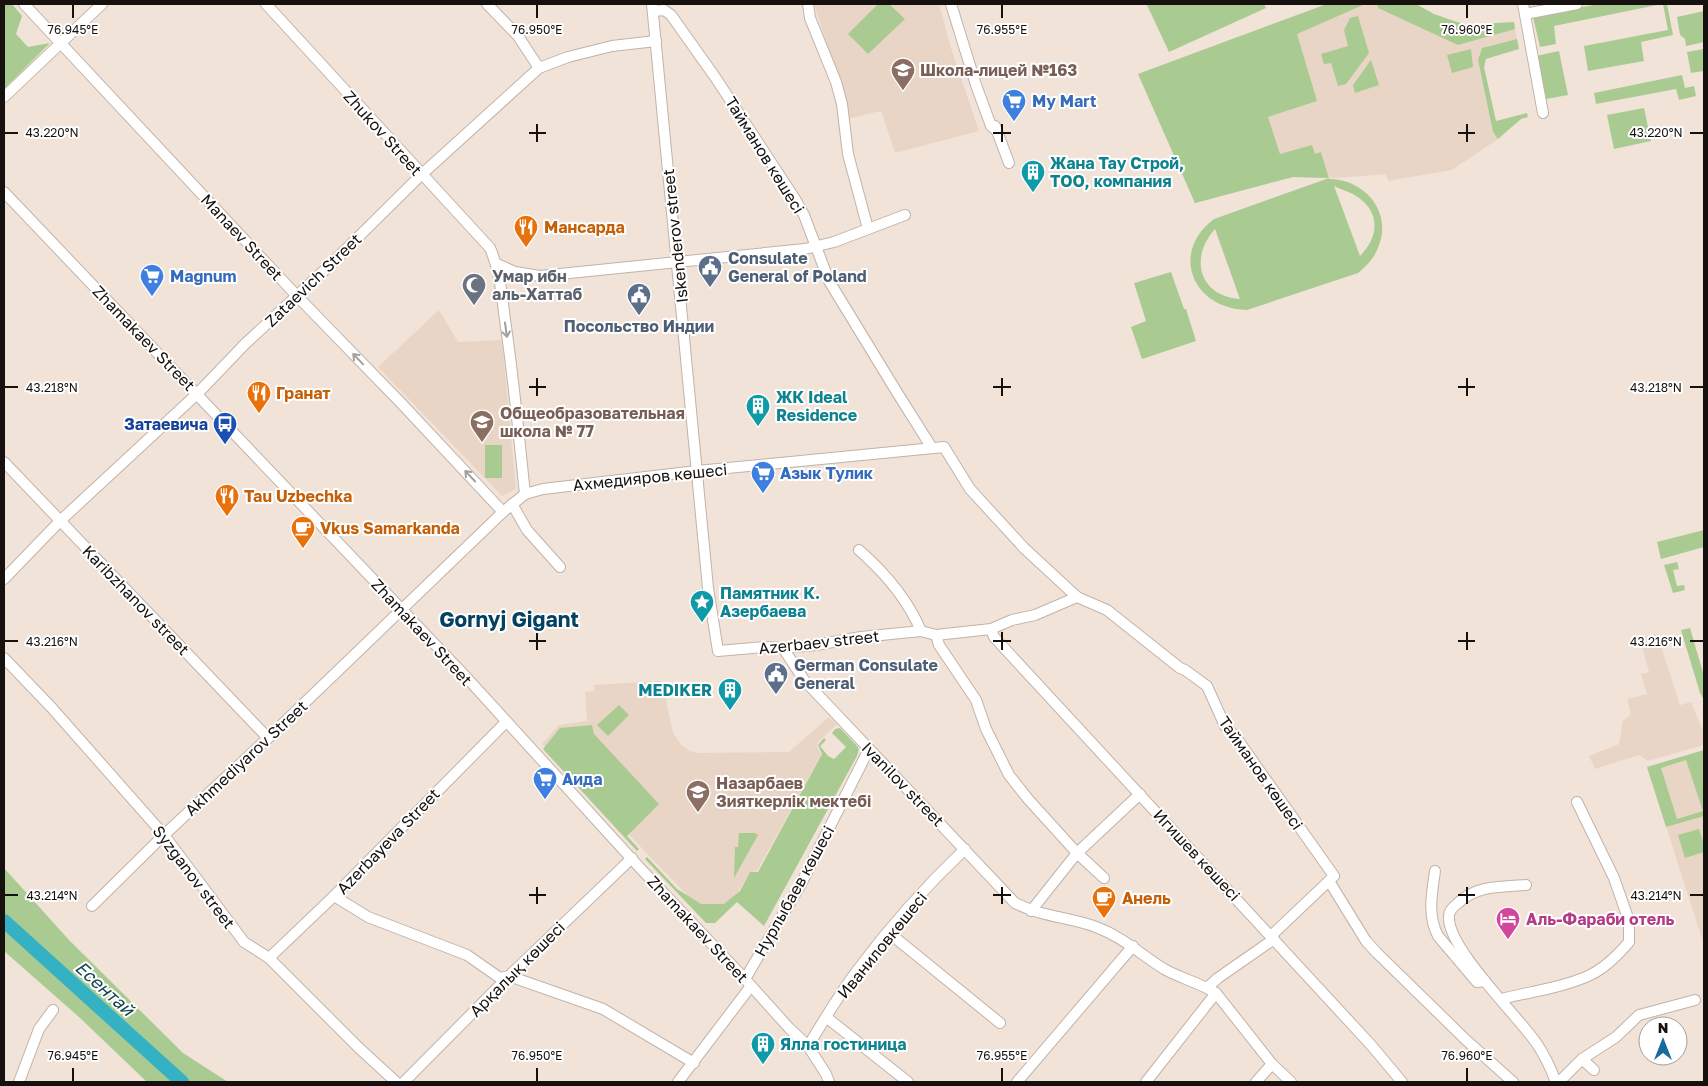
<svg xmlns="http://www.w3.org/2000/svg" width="1708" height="1086" font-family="'Golos Text',sans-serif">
	<rect width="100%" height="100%" fill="#f1e3d8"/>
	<!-- built -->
	<g fill="#e9d5c5">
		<polygon points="814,4 939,4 951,48 979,131 895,153 881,111 847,119 830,54"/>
		<polygon points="1327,4 1410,4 1450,26 1514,22 1517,39 1482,48 1478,60 1493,132 1498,139 1452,170 1388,181 1386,174 1338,178 1293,177 1195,203 1138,74"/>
		<polygon points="439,310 458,342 502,340 516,489 502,496 378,367"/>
		<polygon points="1657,634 1680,705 1691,702 1704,733 1704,745 1648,761 1639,755 1595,769 1589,756 1619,744 1623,721 1631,714 1627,699 1647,694 1641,674 1649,672 1640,639"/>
		<polygon points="662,681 673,733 681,745 690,751 698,753 789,752 829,717 837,724 817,743 817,746 821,755 757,871 750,872 736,895 709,918 542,744 559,725 587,721 585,692 594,691 594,685"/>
		<polygon points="1704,750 1704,945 1647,767"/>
	</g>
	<!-- green -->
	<g fill="#a9cb92" fill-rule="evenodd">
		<polygon points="4,4 12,4 22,16 16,34 28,47 50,43 4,89"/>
		<polygon points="878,4 889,4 905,19 868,54 848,34"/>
		<polygon points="1151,4 1264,4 1266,8 1169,52 1147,5"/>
		<path d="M1327 4H1362L1363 5 1297 34 1317 101 1268 117 1280 154 1312 145 1315 154 1321 152 1329 179C1364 179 1392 211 1379 245 1375 257 1368 265 1358 273L1247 310C1193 309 1169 253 1214 219L1329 178 1293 177 1195 203 1138 74ZM1334 186C1341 190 1349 191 1356 196 1380 211 1380 236 1360 256ZM1215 229 1240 299C1199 296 1189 258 1215 229Z"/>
		<polygon points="1377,4 1416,4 1434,14 1466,25 1514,22 1515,29 1458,45 1378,8"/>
		<polygon points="1598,4 1656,4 1657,5 1554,26 1556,44 1540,47 1533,17"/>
		<polygon points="1663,4 1667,4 1673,35 1641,42 1644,61 1588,71 1584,46 1668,30"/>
		<polygon points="1704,11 1704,42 1686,46 1685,39 1680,35 1677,17"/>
		<polygon points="1358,16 1369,53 1346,84 1338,86 1331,63 1324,64 1321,54 1348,46 1344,30 1350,18"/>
		<polygon points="1517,39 1519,49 1486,59 1484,67 1496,121 1527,113 1528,117 1521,119 1498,139 1493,132 1478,60 1482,48"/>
		<polygon points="1471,49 1473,67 1452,73 1447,55"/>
		<polygon points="1704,49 1704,71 1691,73 1687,52"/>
		<polygon points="1559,51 1568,95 1546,99 1536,56"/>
		<polygon points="1371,60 1379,85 1355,93 1353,85"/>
		<polygon points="1682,75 1685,88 1694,86 1696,96 1679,100 1676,89 1596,104 1594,93"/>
		<polygon points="1644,108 1651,141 1614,149 1607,115"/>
		<polygon points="1171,272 1184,309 1186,309 1196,341 1142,359 1131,327 1146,321 1134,283"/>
		<rect x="485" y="445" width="17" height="33"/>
		<polygon points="1704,530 1704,547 1661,559 1657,542"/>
		<polygon points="1677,562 1679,569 1673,570 1677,586 1684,585 1685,590 1673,593 1664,565"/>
		<polygon points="1690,628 1704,676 1704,700 1700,693 1681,630"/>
		<polygon points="619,705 629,715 608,736 597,725"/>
		<polygon points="592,725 594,734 659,804 627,836 639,849 637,851 543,749 560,728"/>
		<polygon points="840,728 857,746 859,749 857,756 764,926 737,902 715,923 706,923 645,859 647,857 677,889 701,904 724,904 740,891 750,872 758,872 822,754 818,745 824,738 826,740 820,746 828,756 834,759 846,747 832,733 835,729"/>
		<path d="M1704 750V816L1666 827 1647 767ZM1686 760 1703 811 1677 819 1661 768Z"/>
		<polygon points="1699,829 1704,844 1704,852 1685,858 1678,835"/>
		<polygon points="739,833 755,833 758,835 734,878 735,847 738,847"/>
		<polygon points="4,868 69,940 183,1053 228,1082 147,1082 79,1017 4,951"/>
	</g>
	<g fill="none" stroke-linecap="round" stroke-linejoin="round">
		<!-- river -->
		<polyline stroke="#35b1c4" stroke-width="14" points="4,921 182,1082"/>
		<defs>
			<g id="minor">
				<polyline points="24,4 297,296 401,403 503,512"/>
				<path d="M266 4 490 248C501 273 502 300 506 327 514 382 519 438 525 494"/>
				<polyline points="487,4 518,36 539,68"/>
				<polyline points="652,4 708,588 718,651 765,647 783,648 816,645 861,637 921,631 936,635 991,629 1012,620 1035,615 1077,597"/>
				<polyline points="808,4 810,18 836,82 842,104 848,154 868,229"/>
				<polyline points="951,4 976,85 991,126 997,131"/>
				<polyline points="1523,4 1543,113"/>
				<polyline points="654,11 664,10 671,15 715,77 795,199 804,215 829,281 898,394 932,448"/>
				<polyline points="1525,14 1577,4"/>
				<polyline points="4,97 102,4"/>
				<polyline points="995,126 1009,163"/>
				<polyline points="4,192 467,678 640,868 745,979 789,1028 808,1046 826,1074 829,1082"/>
				<polyline points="497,264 515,272 540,276 805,249 834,242 905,215"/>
				<polyline points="4,462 268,738"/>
				<polyline points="512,504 527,530 560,567"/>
				<path d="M859 550C884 572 908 600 921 631"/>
				<polyline points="4,579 60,521 197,394 245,344 328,267 421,175 539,68 568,57 612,46 656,41"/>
				<polyline points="991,629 994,637 1371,1045 1402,1082"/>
				<polyline points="936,635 939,645 976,700 986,729 1009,775 1028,799 1077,853 1104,878"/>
				<path d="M783 648 804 680 1015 903C1042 917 1069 917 1096 927 1123 937 1140 954 1164 969 1180 978 1200 983 1216 993L1272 1064 1291 1082"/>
				<polyline points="4,658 51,707 164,835 244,942 269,958 359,1048 396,1082"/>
				<path d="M1435 871C1432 893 1427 915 1438 936L1477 982 1485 981"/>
				<polyline points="1329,881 1366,941 1377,953 1466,1040 1513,1082"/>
				<path d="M1526 885C1501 887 1475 885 1457 904 1453 907 1449 911 1449 916 1446 947 1519 1017 1537 1044 1545 1056 1551 1069 1556 1082"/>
				<polyline points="334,896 368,917 467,955 500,978 509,976 603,1009 694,1063"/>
				<polyline points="92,906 164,835 268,738 503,512 525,494 543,489 697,471 944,447 970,489 1024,548 1077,597 1107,610 1180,668 1185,670 1207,686 1225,726 1235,736 1334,876 1271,936"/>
				<polyline points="1031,911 1077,853 1140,794"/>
				<polyline points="888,932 1000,1023"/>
				<polyline points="269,958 334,896 506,722"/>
				<polyline points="745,979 801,884 869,749"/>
				<polyline points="1207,988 1218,978 1274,939"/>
				<path d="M1501 999C1529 992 1561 988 1588 976 1604 969 1618 955 1629 942V921L1614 878 1577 802"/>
				<polyline points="826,1017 908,1082"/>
				<path d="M808 1046C823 1022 838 996 856 972 888 929 926 886 965 849"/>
				<polyline points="1582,1059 1594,1070"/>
				<polyline points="19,1082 39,1029 53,1010"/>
				<polyline points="404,1082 509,976 632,858"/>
				<polyline points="678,1082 751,986"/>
				<polyline points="1017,1082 1133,946"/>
				<polyline points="1146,1082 1216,993"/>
				<polyline points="1256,1082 1272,1064"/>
				<polyline points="1559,1082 1582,1059 1616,1037 1639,1015 1695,1000"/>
			</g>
		</defs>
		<!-- minor casing -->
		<use href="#minor" stroke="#c1b3a9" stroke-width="12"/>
		<!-- minor -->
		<use href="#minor" stroke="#fff" stroke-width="10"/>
	</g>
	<!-- one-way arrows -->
	<defs><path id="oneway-shaft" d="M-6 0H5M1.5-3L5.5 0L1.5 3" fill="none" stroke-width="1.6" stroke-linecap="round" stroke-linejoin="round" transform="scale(1.25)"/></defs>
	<g stroke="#a2a09f">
		<use href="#oneway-shaft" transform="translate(506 330) rotate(82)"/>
		<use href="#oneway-shaft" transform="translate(358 359) rotate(-134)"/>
		<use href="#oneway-shaft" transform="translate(470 476) rotate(-133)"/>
	</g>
	<!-- ticks -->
	<path fill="none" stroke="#16110e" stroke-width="2" d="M73 5V18M537 5V18M1002 5V18M1467 5V18M537 124V142M1002 124V142M1467 124V142M5 133H18M529 133H546M993 133H1011M1458 133H1475M1690 133H1703M537 378V396M1002 378V396M1467 378V396M5 387H18M529 387H546M993 387H1011M1458 387H1475M1690 387H1703M537 632V650M1002 632V650M1467 632V650M5 641H18M529 641H546M993 641H1011M1458 641H1475M1690 641H1703M537 887V904M1002 887V904M1467 887V904M5 895H18M529 895H546M993 895H1011M1458 895H1475M1690 895H1703M73 1068V1081M537 1068V1081M1002 1068V1081M1467 1068V1081"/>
	<!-- icons -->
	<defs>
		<symbol id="school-pin" viewBox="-11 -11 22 30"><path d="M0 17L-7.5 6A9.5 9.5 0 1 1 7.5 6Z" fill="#8d6e63" stroke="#fff"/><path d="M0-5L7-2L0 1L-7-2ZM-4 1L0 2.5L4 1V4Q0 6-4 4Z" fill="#fff"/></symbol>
		<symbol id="supermarket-pin" viewBox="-11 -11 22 30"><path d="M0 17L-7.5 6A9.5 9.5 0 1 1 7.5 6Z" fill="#3f7fe0" stroke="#fff"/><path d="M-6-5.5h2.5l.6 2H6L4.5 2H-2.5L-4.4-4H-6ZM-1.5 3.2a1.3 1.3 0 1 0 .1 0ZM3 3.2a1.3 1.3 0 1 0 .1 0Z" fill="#fff"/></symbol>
		<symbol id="building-pin" viewBox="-11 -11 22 30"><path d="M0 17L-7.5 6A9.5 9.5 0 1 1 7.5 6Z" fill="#0f9aa8" stroke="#fff"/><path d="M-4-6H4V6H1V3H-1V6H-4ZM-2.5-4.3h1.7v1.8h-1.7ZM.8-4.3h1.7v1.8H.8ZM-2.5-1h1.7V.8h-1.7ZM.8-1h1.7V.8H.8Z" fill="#fff"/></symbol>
		<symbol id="restaurant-pin" viewBox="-11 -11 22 30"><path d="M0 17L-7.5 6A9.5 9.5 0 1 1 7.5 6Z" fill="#e8710a" stroke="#fff"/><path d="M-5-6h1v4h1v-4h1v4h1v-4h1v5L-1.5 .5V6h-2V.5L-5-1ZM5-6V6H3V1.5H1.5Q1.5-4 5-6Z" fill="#fff"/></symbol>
		<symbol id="civic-pin" viewBox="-11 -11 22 30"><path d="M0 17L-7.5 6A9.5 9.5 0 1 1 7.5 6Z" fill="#5c6f8a" stroke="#fff"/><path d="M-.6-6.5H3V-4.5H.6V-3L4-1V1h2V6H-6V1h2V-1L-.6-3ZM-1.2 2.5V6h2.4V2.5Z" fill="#fff"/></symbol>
		<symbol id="mosque-pin" viewBox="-11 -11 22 30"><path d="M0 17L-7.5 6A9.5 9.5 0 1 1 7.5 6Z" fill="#6b7280" stroke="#fff"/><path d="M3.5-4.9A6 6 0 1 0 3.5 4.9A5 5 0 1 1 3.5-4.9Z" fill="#fff"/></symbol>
		<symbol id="bus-pin" viewBox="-11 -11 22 30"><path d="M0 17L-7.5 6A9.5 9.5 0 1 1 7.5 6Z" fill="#1a4fb4" stroke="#fff"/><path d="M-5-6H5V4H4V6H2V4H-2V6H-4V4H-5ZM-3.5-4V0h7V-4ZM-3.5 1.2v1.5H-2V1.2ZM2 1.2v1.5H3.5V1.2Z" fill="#fff"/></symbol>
		<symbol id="cafe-pin" viewBox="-11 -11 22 30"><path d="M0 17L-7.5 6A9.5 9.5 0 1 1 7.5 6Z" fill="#e8710a" stroke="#fff"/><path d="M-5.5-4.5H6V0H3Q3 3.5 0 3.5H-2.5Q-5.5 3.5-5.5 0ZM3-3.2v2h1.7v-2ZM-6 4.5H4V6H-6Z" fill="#fff"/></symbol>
		<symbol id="sight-pin" viewBox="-11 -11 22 30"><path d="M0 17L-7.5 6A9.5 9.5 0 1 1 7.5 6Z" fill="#0f9aa8" stroke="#fff"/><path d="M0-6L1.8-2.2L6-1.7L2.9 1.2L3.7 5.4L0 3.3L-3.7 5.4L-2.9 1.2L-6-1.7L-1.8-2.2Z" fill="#fff"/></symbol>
		<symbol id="hotel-pin" viewBox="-11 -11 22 30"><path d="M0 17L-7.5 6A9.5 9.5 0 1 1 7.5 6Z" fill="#d1479c" stroke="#fff"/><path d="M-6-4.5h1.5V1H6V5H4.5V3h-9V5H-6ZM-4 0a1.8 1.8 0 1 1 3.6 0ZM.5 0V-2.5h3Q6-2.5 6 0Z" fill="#fff"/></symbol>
	</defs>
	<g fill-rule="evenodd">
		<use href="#school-pin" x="889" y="56" width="28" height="38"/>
		<use href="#supermarket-pin" x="1000" y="87" width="28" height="38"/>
		<use href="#building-pin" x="1019" y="158" width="28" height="38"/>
		<use href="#restaurant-pin" x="512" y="213" width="28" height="38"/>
		<use href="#civic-pin" x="696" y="253" width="28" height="38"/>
		<use href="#supermarket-pin" x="138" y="262" width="28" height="38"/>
		<use href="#mosque-pin" x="460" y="271" width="28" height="38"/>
		<use href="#civic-pin" x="625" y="281" width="28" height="38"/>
		<use href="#restaurant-pin" x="245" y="379" width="28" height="38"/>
		<use href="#building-pin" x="744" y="392" width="28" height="38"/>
		<use href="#school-pin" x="468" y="408" width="28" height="38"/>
		<use href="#bus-pin" x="211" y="410" width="28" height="38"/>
		<use href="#supermarket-pin" x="749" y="459" width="28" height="38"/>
		<use href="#restaurant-pin" x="213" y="482" width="28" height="38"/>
		<use href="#cafe-pin" x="289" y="514" width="28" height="38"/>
		<use href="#sight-pin" x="688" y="588" width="28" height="38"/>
		<use href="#civic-pin" x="762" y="660" width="28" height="38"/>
		<use href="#building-pin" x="716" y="676" width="28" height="38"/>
		<use href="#supermarket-pin" x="531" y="765" width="28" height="38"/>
		<use href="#school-pin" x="684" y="778" width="28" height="38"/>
		<use href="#cafe-pin" x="1090" y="884" width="28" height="38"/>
		<use href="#hotel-pin" x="1494" y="905" width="28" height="38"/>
		<use href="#building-pin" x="749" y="1030" width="28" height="38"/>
	</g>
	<g text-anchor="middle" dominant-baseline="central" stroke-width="4" stroke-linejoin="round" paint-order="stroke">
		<!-- education labels -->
		<g font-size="16" font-weight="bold" fill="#785e54" stroke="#fff" text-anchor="start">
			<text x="920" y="70">Школа-лицей №163</text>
			<text x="500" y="413">Общеобразовательная<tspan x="500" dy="18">школа № 77</tspan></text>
			<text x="716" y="783">Назарбаев<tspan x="716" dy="18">Зияткерлік мектебі</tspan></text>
		</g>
		<!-- shop labels -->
		<g font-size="16" font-weight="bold" fill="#366cbe" stroke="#fff" text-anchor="start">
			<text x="1032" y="101">My Mart</text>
			<text x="170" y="276">Magnum</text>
			<text x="780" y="473">Азык Тулик</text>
			<text x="562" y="779">Аида</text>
		</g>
		<!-- street labels -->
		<g font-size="16" fill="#16110e" stroke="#fff">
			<text transform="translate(383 133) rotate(48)">Zhukov Street</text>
			<text transform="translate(765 155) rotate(58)">Тайманов көшесі</text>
			<text transform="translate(675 236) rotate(-96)">Iskenderov street</text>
			<text transform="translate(242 237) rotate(47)">Manaev Street</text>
			<text transform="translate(313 280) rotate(-44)">Zataevich Street</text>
			<text transform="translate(144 338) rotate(46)">Zhamakaev Street</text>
			<text transform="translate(650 477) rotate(-6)">Ахмедияров көшесі</text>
			<text transform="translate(136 600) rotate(46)">Karibzhanov street</text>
			<text transform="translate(422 632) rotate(47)">Zhamakaev Street</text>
			<text transform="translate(819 642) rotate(-6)">Azerbaev street</text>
			<text transform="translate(246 758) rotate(-43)">Akhmediyarov Street</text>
			<text transform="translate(1261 773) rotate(55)">Тайманов көшесі</text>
			<text transform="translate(903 784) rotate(46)">Ivanilov street</text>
			<text transform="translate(388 841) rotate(-46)">Azerbayeva Street</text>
			<text transform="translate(1197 855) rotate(47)">Игишев көшесі</text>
			<text transform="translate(194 877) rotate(53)">Syzganov street</text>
			<text transform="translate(794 891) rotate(-61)">Нурлыбаев көшесі</text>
			<text transform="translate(698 929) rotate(47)">Zhamakaev Street</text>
			<text transform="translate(882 945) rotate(-51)">Иваниловкөшесі</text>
			<text transform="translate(517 969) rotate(-45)">Арқалық көшесі</text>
		</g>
		<!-- culture labels -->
		<g font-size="16" font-weight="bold" fill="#0d838f" stroke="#fff" text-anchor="start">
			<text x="1050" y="163">Жана Тау Строй,<tspan x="1050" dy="18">ТОО, компания</tspan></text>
			<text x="776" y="397">ЖК Ideal<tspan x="776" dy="18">Residence</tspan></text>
			<text x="720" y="593">Памятник К.<tspan x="720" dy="18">Азербаева</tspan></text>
			<text x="712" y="690" text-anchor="end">MEDIKER</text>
			<text x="780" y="1044">Ялла гостиница</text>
		</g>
		<!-- food labels -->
		<g font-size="16" font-weight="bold" fill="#c56008" stroke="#fff" text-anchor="start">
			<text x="544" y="227">Мансарда</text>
			<text x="276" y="393">Гранат</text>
			<text x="244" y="496">Tau Uzbechka</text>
			<text x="320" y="528">Vkus Samarkanda</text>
			<text x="1122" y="898">Анель</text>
		</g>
		<!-- service labels -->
		<g font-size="16" font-weight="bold" fill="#4e5e75" stroke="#fff" text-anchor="start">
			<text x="728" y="258">Consulate<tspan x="728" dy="18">General of Poland</tspan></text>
			<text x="639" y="326" text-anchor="middle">Посольство Индии</text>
			<text x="794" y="665">German Consulate<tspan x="794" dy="18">General</tspan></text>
		</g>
		<!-- worship labels -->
		<g font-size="16" font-weight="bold" fill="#5b616d" stroke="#fff" text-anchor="start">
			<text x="492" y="276">Умар ибн<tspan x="492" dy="18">аль-Хаттаб</tspan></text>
		</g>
		<!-- transit labels -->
		<g font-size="16" font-weight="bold" fill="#164399" stroke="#fff" text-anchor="end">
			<text x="208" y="424">Затаевича</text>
		</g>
		<!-- hotel labels -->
		<g font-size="16" font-weight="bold" fill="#b23c85" stroke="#fff" text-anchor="start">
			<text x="1526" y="919">Аль-Фараби отель</text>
		</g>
		<!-- water labels -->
		<g font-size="18" font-style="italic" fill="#144850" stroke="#fff">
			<text transform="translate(105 988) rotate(42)">Есентай</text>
		</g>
		<!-- district labels -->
		<g font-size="21" font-weight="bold" fill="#044061" stroke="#fff">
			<text x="509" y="619">Gornyj Gigant</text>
		</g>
	</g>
	<g font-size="12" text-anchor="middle" fill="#16110e" stroke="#fff" stroke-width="4" stroke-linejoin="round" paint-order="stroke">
		<text x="73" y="34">76.945°E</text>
		<text x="537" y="34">76.950°E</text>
		<text x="1002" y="34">76.955°E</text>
		<text x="1467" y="34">76.960°E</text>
		<text x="52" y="137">43.220°N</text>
		<text x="1656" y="137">43.220°N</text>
		<text x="52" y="392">43.218°N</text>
		<text x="1656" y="392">43.218°N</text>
		<text x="52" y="646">43.216°N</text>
		<text x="1656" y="646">43.216°N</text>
		<text x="52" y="900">43.214°N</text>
		<text x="1656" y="900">43.214°N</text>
		<text x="73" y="1060">76.945°E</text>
		<text x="537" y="1060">76.950°E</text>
		<text x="1002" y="1060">76.955°E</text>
		<text x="1467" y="1060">76.960°E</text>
	</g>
	<!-- border -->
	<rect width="1708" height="1086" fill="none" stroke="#16110e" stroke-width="10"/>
	<!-- north arrow -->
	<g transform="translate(1663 1041)"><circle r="24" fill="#ffffff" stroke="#a2a09f"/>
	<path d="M0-4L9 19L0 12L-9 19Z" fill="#186b9c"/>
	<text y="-8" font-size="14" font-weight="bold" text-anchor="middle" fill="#16110e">N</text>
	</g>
</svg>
